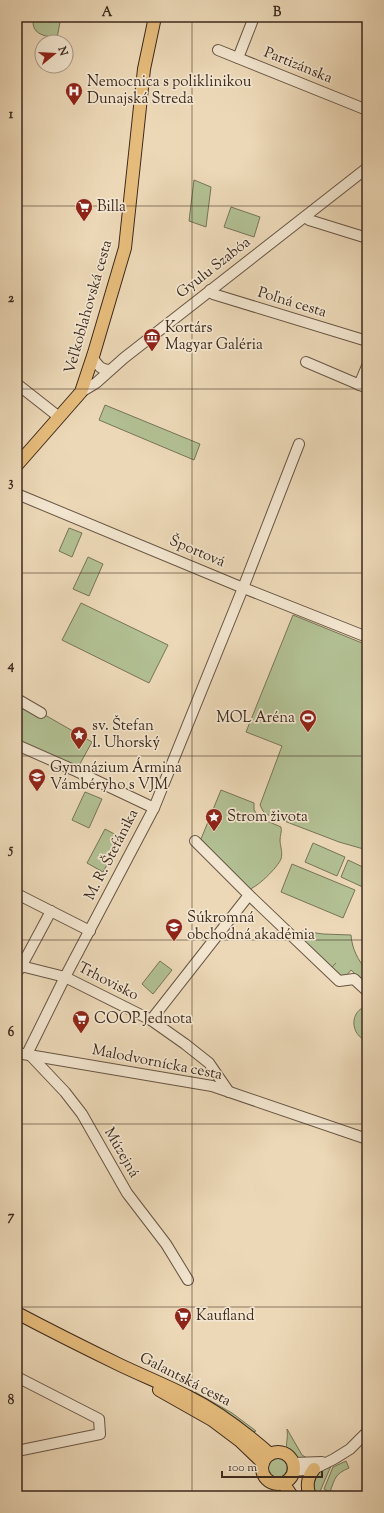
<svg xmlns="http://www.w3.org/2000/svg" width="384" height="1513" font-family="'Sorts Mill Goudy',serif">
	<rect width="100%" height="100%" fill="#ecd8b7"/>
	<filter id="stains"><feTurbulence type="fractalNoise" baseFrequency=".005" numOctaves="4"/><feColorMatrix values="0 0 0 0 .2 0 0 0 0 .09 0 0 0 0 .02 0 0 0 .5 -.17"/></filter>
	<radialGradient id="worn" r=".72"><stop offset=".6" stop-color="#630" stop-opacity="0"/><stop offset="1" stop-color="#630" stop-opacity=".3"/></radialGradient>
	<!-- green -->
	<g fill="#b2c093" stroke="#777458">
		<path d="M35 17H61L57 38C47 36 35 36 33 24Z"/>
		<polygon points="194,180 211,187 206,227 189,221"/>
		<polygon points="231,207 260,217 254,237 224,227"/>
		<polygon points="105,405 200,444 194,460 99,420"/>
		<polygon points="69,528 82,533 72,557 59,551"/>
		<polygon points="88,557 103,564 89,596 73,589"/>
		<polygon points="81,603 168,645 149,683 62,640"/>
		<polygon points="293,615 367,645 367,850 339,842 266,814 263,811 260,805 282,746 246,732"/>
		<polygon points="17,699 92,742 76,771 17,745"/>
		<path d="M221 790 254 803V810L260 818 281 827C282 832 280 835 280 840 280 846 283 852 281 859 278 867 256 889 247 890L201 839Z"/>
		<polygon points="85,792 102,799 89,828 72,820"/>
		<polygon points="105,829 122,838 103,872 87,863"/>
		<polygon points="313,843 345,857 337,876 305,862"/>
		<polygon points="348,860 367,869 367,889 341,877"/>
		<polygon points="292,864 355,890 343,918 281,892"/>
		<path d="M302 931 323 934 351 935C352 949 358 960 367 971V985L351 970 346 976H341L332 967 336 963 332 967 297 935Z"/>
		<polygon points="160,961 172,970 153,994 142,984"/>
		<path d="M367 1006V1041C350 1035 349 1011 367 1006Z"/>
		<polygon points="195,1392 232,1413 256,1431 253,1432 194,1394"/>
		<path d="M287 1429 302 1455 310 1460 295 1459C281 1445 289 1446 287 1429Z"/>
		<circle cx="277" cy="1468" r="10"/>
		<path d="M346 1461 349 1468C335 1474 335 1478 330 1492L324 1489 333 1467Z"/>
		<polygon points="331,1466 318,1496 312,1496 314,1475"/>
	</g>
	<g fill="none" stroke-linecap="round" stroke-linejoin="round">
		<defs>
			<g id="minor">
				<polyline points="218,50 367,110"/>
				<polyline points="238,58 254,17"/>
				<polyline points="306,216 309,220 367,238"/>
				<polyline points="210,290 213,294 367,341"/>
				<path d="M92 357C98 365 100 370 110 370"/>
				<polyline points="306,362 367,388"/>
				<polyline points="17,384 59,417"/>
				<polyline points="359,385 367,366"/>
				<polyline points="81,392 96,383 124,358 367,168"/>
				<polyline points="17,494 236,585 367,637"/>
				<polyline points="17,699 41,713"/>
				<polyline points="17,745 76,771 154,808"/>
				<polyline points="195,841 249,895 339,981 354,979 367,991"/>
				<polyline points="17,894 90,931"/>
				<polyline points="17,965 65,977 151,1020 185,1044 209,1063 229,1092"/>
				<polyline points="18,971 21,967 51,911"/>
				<polyline points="151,1020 249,895"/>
				<polyline points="17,1053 212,1086 367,1139"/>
				<polyline points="27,1054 65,977 154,808 243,588 299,444"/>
				<polyline points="30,1055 65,1092 82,1114 127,1193 166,1244 188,1280"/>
				<polyline points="17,1377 99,1419 100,1434 17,1451"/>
				<polyline points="293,1463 322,1462"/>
				<polyline points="293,1471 314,1469 334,1459 350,1449 367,1432"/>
			</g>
			<g id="major">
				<polyline points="17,465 81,392 94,353 125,248 144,69 155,17"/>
				<path d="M17 1313C51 1331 85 1348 120 1365 143 1376 166 1385 189 1397 219 1412 245 1432 270 1454"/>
				<polyline points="159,1390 212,1420 240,1441 263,1463"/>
				<circle cx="278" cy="1468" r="16"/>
				<polyline points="283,1483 292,1496"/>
				<path d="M310 1496C306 1486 307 1478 314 1469"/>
			</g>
		</defs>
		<!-- minor casing -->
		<use href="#minor" stroke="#685544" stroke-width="12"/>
		<!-- major casing -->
		<use href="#major" stroke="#3c291d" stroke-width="14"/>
		<!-- minor -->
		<use href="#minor" stroke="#f3e6d0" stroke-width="10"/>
		<!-- major -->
		<use href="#major" stroke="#e6bc7c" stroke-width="12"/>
	</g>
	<!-- grid -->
	<path fill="none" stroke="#3c291d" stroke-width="1" stroke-opacity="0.55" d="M192 17V1496M17 206H367M17 389H367M17 573H367M17 756H367M17 940H367M17 1124H367M17 1307H367"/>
	<!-- icons -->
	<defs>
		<symbol id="hospital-pin" viewBox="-11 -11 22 30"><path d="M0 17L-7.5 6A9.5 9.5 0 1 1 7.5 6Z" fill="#8f2418" stroke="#f3e6d0"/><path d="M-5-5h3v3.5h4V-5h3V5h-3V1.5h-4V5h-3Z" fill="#fff"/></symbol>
		<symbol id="supermarket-pin" viewBox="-11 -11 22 30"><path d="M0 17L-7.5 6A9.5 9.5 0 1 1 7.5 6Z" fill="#8f2418" stroke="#f3e6d0"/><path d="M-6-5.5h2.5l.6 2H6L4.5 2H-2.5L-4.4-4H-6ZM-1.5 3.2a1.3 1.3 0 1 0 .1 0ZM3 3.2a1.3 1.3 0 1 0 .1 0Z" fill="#fff"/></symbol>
		<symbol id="museum-pin" viewBox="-11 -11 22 30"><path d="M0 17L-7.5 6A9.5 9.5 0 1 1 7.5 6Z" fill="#8f2418" stroke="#f3e6d0"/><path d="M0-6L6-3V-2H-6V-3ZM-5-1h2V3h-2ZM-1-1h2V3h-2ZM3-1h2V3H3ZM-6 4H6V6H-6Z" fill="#fff"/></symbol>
		<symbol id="stadium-pin" viewBox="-11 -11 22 30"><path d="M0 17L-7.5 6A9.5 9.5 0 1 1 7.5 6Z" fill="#8f2418" stroke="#f3e6d0"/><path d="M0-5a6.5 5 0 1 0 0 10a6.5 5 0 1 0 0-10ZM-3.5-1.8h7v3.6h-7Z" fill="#fff"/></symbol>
		<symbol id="sight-pin" viewBox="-11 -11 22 30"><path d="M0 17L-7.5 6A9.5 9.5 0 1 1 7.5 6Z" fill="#8f2418" stroke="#f3e6d0"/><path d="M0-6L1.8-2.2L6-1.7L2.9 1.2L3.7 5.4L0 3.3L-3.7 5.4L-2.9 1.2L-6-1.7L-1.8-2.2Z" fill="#fff"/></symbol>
		<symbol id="school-pin" viewBox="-11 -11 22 30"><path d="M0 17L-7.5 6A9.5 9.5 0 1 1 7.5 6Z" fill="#8f2418" stroke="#f3e6d0"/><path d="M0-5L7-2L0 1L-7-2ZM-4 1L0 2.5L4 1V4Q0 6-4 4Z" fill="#fff"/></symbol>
	</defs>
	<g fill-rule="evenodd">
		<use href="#hospital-pin" x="64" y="81" width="20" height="27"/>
		<use href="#supermarket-pin" x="74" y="197" width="20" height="27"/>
		<use href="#museum-pin" x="142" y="327" width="20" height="27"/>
		<use href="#stadium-pin" x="298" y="708" width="20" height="27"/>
		<use href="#sight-pin" x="69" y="725" width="20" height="27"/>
		<use href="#school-pin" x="27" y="767" width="20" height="27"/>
		<use href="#sight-pin" x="204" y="807" width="20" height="27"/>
		<use href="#school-pin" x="164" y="917" width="20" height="27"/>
		<use href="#supermarket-pin" x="71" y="1009" width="20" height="27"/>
		<use href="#supermarket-pin" x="173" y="1306" width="20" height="27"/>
	</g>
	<g text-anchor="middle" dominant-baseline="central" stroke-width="3.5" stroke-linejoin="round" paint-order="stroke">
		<!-- street labels -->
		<g font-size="15" fill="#3c291d" stroke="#f3e6d0">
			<text transform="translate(298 66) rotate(22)">Partizánska</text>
			<text transform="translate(214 268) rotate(-38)">Gyulu Szabóa</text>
			<text transform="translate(292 303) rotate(17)">Poľná cesta</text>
			<text transform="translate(89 307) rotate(-74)">Veľkoblahovská cesta</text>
			<text transform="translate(197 552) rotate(23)">Športová</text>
			<text transform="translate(112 855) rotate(-63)">M. R. Štefánika</text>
			<text transform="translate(108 982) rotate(27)">Trhovisko</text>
			<text transform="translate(157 1063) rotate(11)">Malodvornícka cesta</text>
			<text transform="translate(121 1153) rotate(60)">Múzejná</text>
			<text transform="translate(185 1380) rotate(27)">Galantská cesta</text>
		</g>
		<!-- poi labels -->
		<g font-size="15" fill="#3c291d" stroke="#f3e6d0" text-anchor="start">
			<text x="87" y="82">Nemocnica s poliklinikou<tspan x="87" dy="17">Dunajská Streda</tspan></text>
			<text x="97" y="207">Billa</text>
			<text x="165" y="328">Kortárs<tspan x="165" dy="17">Magyar Galéria</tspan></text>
			<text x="295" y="718" text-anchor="end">MOL Aréna</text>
			<text x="92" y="726">sv. Štefan<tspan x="92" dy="17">I. Uhorský</tspan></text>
			<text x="50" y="768">Gymnázium Ármina<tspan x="50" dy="17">Vámbéryho s VJM</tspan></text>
			<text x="227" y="817">Strom života</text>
			<text x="187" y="918">Súkromná<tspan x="187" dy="17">obchodná akadémia</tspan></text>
			<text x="94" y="1019">COOP Jednota</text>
			<text x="196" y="1316">Kaufland</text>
		</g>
	</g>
	<!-- margin -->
	<rect width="384" height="1513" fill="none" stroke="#ecd8b7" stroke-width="44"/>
	<!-- north arrow -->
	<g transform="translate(54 54) rotate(72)"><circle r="19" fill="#f3e6d0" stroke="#aa9a88"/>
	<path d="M0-3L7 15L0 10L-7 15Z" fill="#8f2418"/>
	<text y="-6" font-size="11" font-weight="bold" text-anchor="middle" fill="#3c291d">N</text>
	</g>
	<!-- scale -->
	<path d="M222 1471v6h100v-6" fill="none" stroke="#3c291d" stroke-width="2"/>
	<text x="228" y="1471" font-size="12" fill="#3c291d" stroke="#f3e6d0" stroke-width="3" paint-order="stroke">100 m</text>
	<rect x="22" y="22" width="340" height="1469" fill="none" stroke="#3c291d" stroke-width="1.5"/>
	<g font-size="13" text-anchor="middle" font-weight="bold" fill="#3c291d">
		<text x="107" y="16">A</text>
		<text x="277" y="16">B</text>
		<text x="11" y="118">1</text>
		<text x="11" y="302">2</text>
		<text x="11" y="486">3</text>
		<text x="11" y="669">4</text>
		<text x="11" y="853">5</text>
		<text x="11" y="1036">6</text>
		<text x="11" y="1220">7</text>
		<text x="11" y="1404">8</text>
	</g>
	<rect width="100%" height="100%" filter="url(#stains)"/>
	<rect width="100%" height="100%" fill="url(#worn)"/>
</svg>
